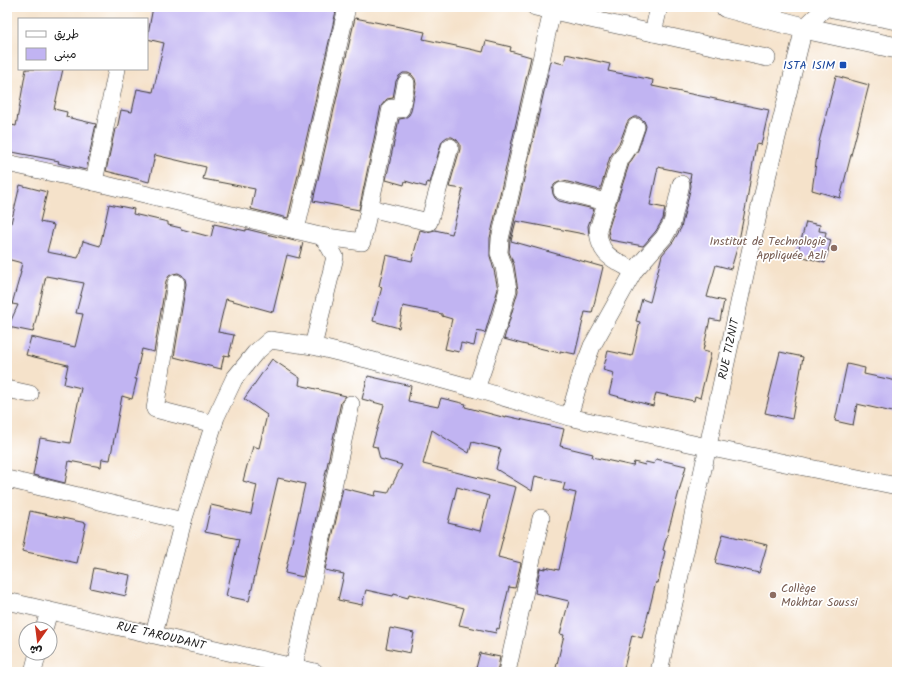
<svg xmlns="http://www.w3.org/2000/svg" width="904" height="679" font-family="Kalam,'Playpen Sans Arabic',sans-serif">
	<rect width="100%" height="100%" fill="#fff"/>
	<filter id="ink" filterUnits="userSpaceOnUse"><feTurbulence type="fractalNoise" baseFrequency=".025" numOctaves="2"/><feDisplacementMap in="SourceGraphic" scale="8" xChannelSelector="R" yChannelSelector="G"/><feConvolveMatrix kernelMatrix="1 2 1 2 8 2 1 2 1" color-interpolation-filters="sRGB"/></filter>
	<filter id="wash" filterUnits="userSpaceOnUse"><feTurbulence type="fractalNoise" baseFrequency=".012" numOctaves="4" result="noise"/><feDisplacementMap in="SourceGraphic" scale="16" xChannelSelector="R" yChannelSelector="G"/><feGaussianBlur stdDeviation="0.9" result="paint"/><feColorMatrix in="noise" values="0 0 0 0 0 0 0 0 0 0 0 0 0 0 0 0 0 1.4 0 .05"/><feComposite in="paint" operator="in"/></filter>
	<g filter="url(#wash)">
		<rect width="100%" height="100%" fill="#f5e2ca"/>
		<g id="blocks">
			<!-- building -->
			<g fill="#c1b4f2" fill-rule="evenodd">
				<polygon points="153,7 337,7 288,218 251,209 255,189 203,179 206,167 155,155 149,182 106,171 115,129 117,129 121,110 132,112 137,89 153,92 164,43 147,39"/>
				<polygon points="355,18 425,32 423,39 456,46 483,52 486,41 511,47 510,51 531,57 490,238 490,256 494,270 498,289 485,333 477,331 474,346 461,343 459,352 445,349 452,319 442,316 442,314 403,306 399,328 373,321 382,287 379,286 386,255 412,261 420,230 427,232 435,230 452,234 463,189 449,187 460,149 460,144 457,140 452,137 447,137 443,140 441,144 430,183 427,182 426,187 405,181 404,185 386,180 399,119 405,118 409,115 411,111 416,84 415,79 412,75 408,73 403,73 399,76 396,81 393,98 387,99 381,106 359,210 313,201"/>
				<polygon points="566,54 610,64 608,71 653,80 652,86 769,110 761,145 756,144 747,200 738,245 731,269 716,265 707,297 724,301 720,321 710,319 703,351 711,353 700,398 695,396 694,401 656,393 653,406 609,394 614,373 603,370 608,351 632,356 640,322 636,321 642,299 650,302 662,255 673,242 681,228 691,186 690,179 691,174 658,167 650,205 665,208 663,219 656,231 643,246 610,240 608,230 629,164 638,150 645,130 646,126 644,121 639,117 634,117 629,120 627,123 620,142 610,157 600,190 564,181 559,182 555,184 552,188 553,194 555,198 559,201 594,209 588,226 589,235 516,221 511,241 603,267 592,313 585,312 575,354 560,351 560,353 522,344 504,339 518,291 514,265 509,252 510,240 551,61 564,64"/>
				<polygon points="26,69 63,69 54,109 67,112 66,117 96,124 86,170 58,163 59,161 7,151 7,124 16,126"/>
				<polygon points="836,76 869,85 840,198 812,190 819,142"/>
				<polygon points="20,185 47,192 40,222 54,225 47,252 78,258 83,241 100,246 109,204 134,209 133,214 168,222 168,225 181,228 181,229 211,237 214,224 246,231 246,229 303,243 299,258 287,255 273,312 226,299 218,332 234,335 229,356 224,355 221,369 174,357 186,284 185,279 182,275 178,273 173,274 169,276 166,281 154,352 142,349 135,379 137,379 132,399 122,396 110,460 102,459 101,467 69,461 65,483 33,475 40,438 70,443 81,388 64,384 68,365 26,355 31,337 75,347 83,314 76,313 84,283 46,276 33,332 8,327 18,305 12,304 21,272 20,272 22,263 7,259 7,222 11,223"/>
				<polygon points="806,222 820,225 819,231 826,232 825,238 831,240 825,263 797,255"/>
				<polygon points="780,352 803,357 792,419 765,413"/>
				<polygon points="272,359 300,378 299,385 346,396 341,402 303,577 285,573 305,484 278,478 249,601 226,596 239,539 205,532 211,505 251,514 257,485 243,481 248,462 249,462 253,446 259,448 267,415 244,399"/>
				<polygon points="847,364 865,368 864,374 897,381 897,413 857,404 853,425 835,421"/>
				<path d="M368 376 411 386 408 401 438 407 441 398 466 404 465 407 506 418V416L564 429 560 446 593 454 592 457 633 466 634 462 645 465 646 462 654 464 656 459 686 466 663 550 665 551 658 583 656 582 642 638 632 635 623 672H555L564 635 560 634 569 601 535 593 540 568 545 569V567L559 570 576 493 563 490 565 483 535 476 532 491 496 469 501 449 472 442 469 453 432 430 423 464 516 487 498 557 521 563 515 588 509 587 499 629 497 628 496 633 459 625 464 608 409 594 408 598 394 594 393 596 366 590 362 605 338 600 344 574 325 570 343 488 375 496 376 491 388 493 402 465 380 459 377 447 372 446 384 405 362 399ZM457 487 489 496 480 531 448 523Z"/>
				<polygon points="30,511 86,523 77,563 22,551"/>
				<polygon points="723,534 767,545 759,573 715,563"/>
				<polygon points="94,568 130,575 126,596 90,588"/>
				<polygon points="390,628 414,633 410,653 386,648"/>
				<polygon points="480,653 500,657 497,672 475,672"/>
			</g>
		</g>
	</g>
	<g filter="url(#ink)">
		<use href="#blocks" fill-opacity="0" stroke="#3d3a36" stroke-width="1"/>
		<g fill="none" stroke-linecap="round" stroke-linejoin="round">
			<defs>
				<g id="minor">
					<polyline points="535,7 767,58"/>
					<polyline points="653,33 659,7"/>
					<polyline points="7,163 94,182 320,236 326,241 335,257 313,346"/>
					<polyline points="94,182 117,69"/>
					<polyline points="562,191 606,202"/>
					<polyline points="369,208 429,222 450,147"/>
					<polyline points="296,230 347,7"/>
					<polyline points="320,236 362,242 391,108 401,109 406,83"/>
					<path d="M634 271C613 259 599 256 598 229L620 160 629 147 636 127"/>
					<polyline points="176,283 155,409 214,424"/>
					<polyline points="7,389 30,394"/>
					<polyline points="476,389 500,319 508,289 504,267 499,253 500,239 553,7"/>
					<polyline points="569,417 581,375 592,346 634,271 664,237 672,223 681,184"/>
					<polyline points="7,479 183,521"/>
					<polyline points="7,601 315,672"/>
					<polyline points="44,629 49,611"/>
					<polyline points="154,634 183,521 216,417 234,379 255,353 270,340 313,346 370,360 476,389 569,417 707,447 897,486"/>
					<polyline points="294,667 351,404"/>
					<polyline points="33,672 38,653"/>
					<polyline points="507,672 541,518"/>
					<polyline points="659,672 760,206 804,28 826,7"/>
				</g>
				<g id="tertiary">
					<polyline points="726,7 804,28 897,48"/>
					<polyline points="833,7 897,19"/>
				</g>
			</defs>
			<!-- minor casing -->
			<use href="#minor" stroke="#3d3a36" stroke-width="18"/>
			<!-- tertiary casing -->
			<use href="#tertiary" stroke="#3d3a36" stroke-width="22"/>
			<!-- minor -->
			<use href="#minor" stroke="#fff" stroke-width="17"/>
			<!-- tertiary -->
			<use href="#tertiary" stroke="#fff" stroke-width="21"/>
		</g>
	</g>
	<!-- markers -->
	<rect fill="#1a4fb4" stroke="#fff" stroke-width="1.5" x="839" y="61" width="8" height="8" rx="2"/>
	<g fill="#8d6e63" stroke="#fff" stroke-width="1.5">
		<circle cx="834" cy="248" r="4"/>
		<circle cx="773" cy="595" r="4"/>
	</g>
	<g text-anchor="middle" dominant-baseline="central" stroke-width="3.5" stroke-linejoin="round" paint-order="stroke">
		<!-- transit labels -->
		<g font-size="12" fill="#164399" stroke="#fff" text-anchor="end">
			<text x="835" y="65">ISTA ISIM</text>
		</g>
		<!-- education labels -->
		<g font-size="12" fill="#785e54" stroke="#fff" text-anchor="end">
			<text x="826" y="241">Institut de Technologie<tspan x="826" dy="14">Appliquée Azli</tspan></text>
			<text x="781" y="588" text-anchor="start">Collège<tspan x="781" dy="14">Mokhtar Soussi</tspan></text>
		</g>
		<!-- street labels -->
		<g font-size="12" fill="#1c1c1c" stroke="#fff">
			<text transform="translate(729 349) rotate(-78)">RUE TIZNIT</text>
			<text transform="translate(161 636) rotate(13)">RUE TAROUDANT</text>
		</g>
	</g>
	<!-- margin -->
	<rect width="904" height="679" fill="none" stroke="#fff" stroke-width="24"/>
	<!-- legend -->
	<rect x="18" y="18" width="130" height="52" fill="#ffffff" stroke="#a4a4a4"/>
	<rect x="26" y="31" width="20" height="6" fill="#ffffff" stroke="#a4a4a4"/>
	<text x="54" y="38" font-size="12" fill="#1c1c1c">طريق</text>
	<rect x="26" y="48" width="20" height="12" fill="#c1b4f2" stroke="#a4a4a4"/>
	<text x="54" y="58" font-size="12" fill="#1c1c1c">مبنى</text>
	<!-- north arrow -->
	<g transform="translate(38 641) rotate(194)"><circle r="19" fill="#ffffff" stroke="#a4a4a4"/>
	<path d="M0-3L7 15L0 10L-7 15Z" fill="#c8321e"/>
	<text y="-6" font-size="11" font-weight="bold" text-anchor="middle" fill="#1c1c1c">ش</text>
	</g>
</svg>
